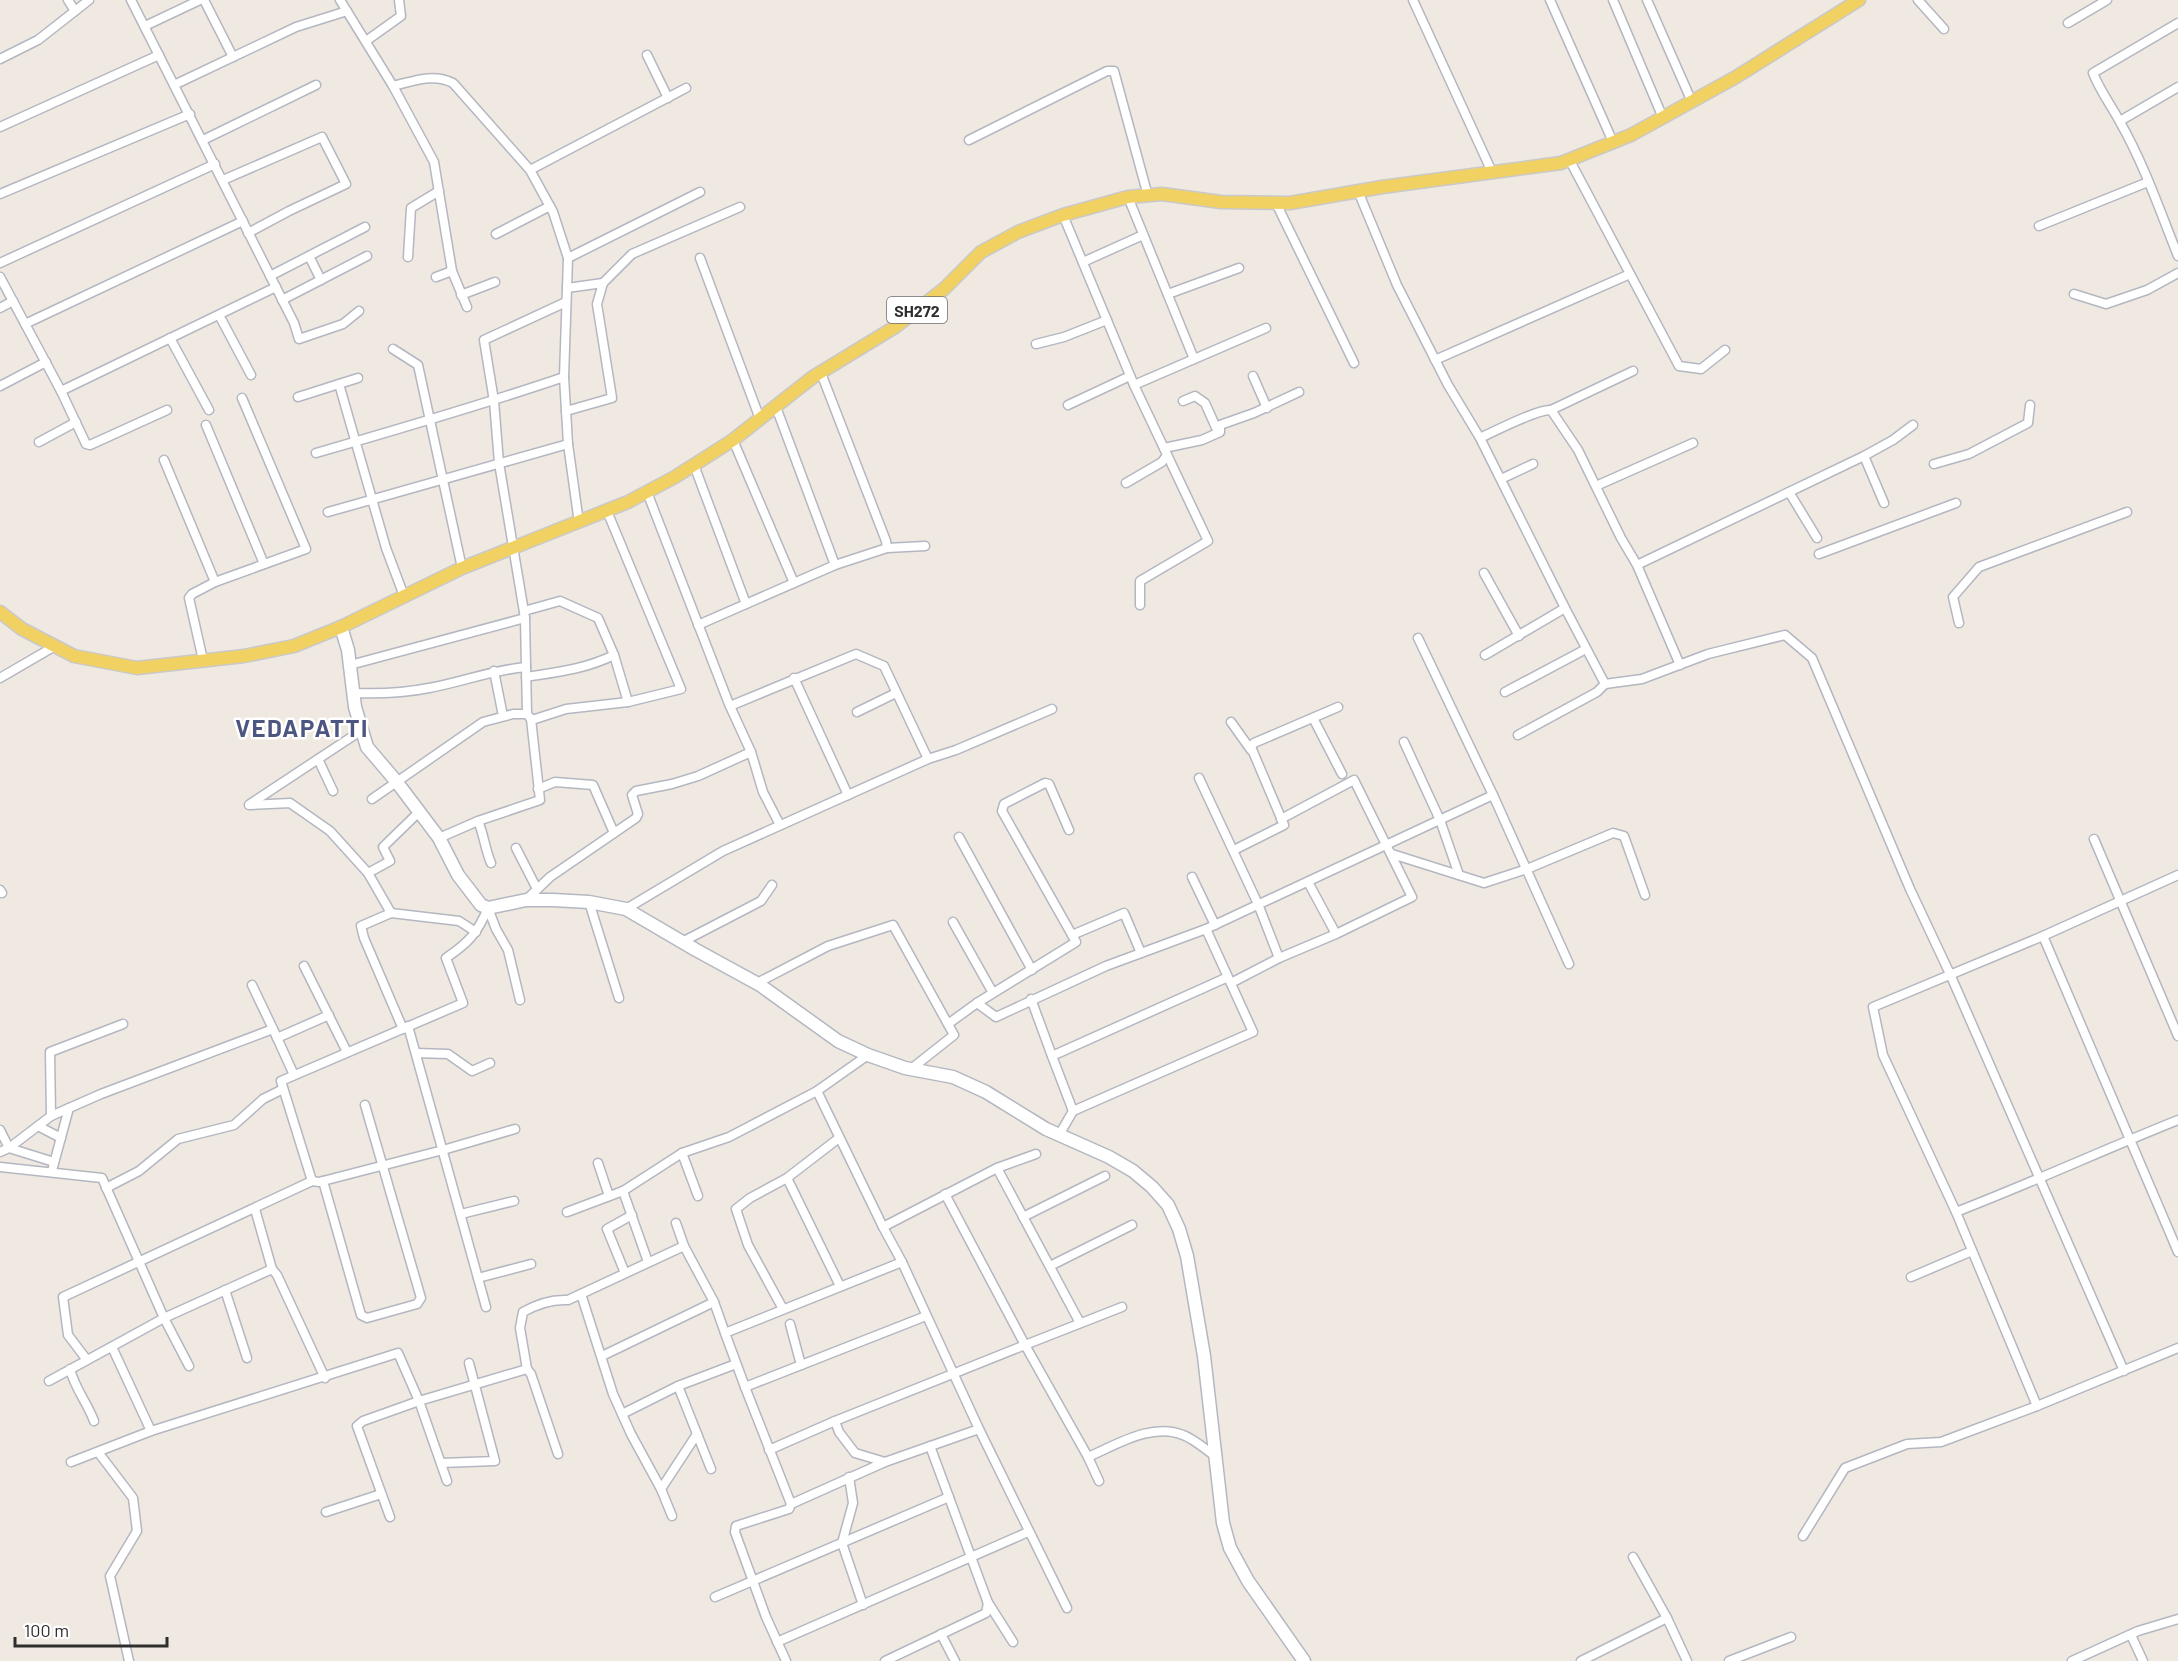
<svg xmlns="http://www.w3.org/2000/svg" width="2178" height="1661" font-family="Barlow,sans-serif">
	<rect width="100%" height="100%" fill="#efe9e1"/>
	<g fill="none" stroke-linecap="round" stroke-linejoin="round">
		<defs>
			<g id="street">
				<polyline points="68,0 75,11"/>
				<polyline points="131,0 294,323 299,339 343,324 359,311"/>
				<polyline points="204,0 233,57"/>
				<polyline points="340,0 393,86"/>
				<polyline points="1413,0 1492,172"/>
				<polyline points="1550,0 1613,142"/>
				<polyline points="1613,0 1663,118"/>
				<polyline points="1647,0 1692,102"/>
				<polyline points="1918,0 1944,29"/>
				<polyline points="2068,23 2107,0"/>
				<path d="M2178 23 2093 73C2100 91 2111 105 2120 122 2144 164 2160 211 2178 256"/>
				<polyline points="145,26 200,0"/>
				<polyline points="366,41 401,16 399,0"/>
				<polyline points="647,55 668,98"/>
				<polyline points="0,59 38,40 89,0"/>
				<polyline points="174,85 296,27 347,11"/>
				<polyline points="2120,121 2178,87"/>
				<polyline points="0,127 159,55"/>
				<polyline points="203,140 316,85"/>
				<polyline points="969,140 1107,71 1114,71 1148,196"/>
				<polyline points="1569,159 1679,366 1701,369 1725,350"/>
				<polyline points="530,170 686,88"/>
				<polyline points="223,180 322,137 346,184 289,211 248,233"/>
				<polyline points="1358,191 1397,285 1448,385 1480,438 1565,608"/>
				<polyline points="0,194 190,114"/>
				<polyline points="1128,197 1194,359"/>
				<polyline points="1276,203 1354,363"/>
				<polyline points="1063,215 1134,385 1208,541 1140,581 1140,605"/>
				<polyline points="2039,226 2148,182"/>
				<polyline points="496,234 550,206"/>
				<polyline points="309,256 321,280"/>
				<polyline points="408,257 411,208 439,191"/>
				<polyline points="568,258 700,192"/>
				<polyline points="700,258 760,419"/>
				<polyline points="1083,262 1143,235"/>
				<polyline points="0,263 215,164"/>
				<polyline points="270,276 365,227"/>
				<polyline points="0,277 61,391 86,444 90,445 167,410"/>
				<polyline points="436,277 452,271"/>
				<polyline points="567,288 603,283"/>
				<polyline points="1168,294 1239,268"/>
				<polyline points="2074,294 2106,304 2147,290 2178,273"/>
				<polyline points="461,295 495,282"/>
				<polyline points="282,300 367,256"/>
				<path d="M467 307 452 271 434 162 393 86C414 81 433 73 453 83L530 170 553 212 568 258 564 377 568 444 579 523"/>
				<polyline points="0,308 13,301"/>
				<polyline points="219,315 251,375"/>
				<polyline points="25,324 243,221"/>
				<polyline points="170,338 209,410"/>
				<polyline points="1036,344 1064,337 1107,320"/>
				<polyline points="393,349 418,365 462,568"/>
				<polyline points="1435,360 1630,274"/>
				<polyline points="1253,376 1267,408"/>
				<polyline points="339,384 358,378"/>
				<polyline points="1134,385 1266,328"/>
				<polyline points="0,386 46,362"/>
				<polyline points="61,391 276,287"/>
				<polyline points="298,397 339,384 386,548 404,596"/>
				<polyline points="1183,401 1195,396 1205,403 1218,432"/>
				<polyline points="1068,405 1130,376"/>
				<polyline points="776,407 835,565"/>
				<polyline points="1551,410 1633,371"/>
				<polyline points="566,411 612,398 597,304 603,283 632,254 740,207"/>
				<polyline points="206,425 264,564"/>
				<path d="M1480 438C1495 431 1538 409 1551 410L1578 450 1621 538 1637 565 1680 665"/>
				<polyline points="733,440 794,583"/>
				<polyline points="39,442 76,422"/>
				<polyline points="1164,448 1202,440 1220,432 1220,425 1254,413 1299,392"/>
				<path d="M316 453C399 429 482 405 564 377"/>
				<polyline points="1864,456 1884,503"/>
				<polyline points="164,460 215,582"/>
				<polyline points="1934,464 1969,454 2028,423 2030,405"/>
				<polyline points="694,465 746,604"/>
				<polyline points="1501,479 1533,464"/>
				<polyline points="1126,483 1162,462 1167,455"/>
				<polyline points="1596,486 1693,443"/>
				<polyline points="647,492 729,704 751,752 763,792 780,825"/>
				<polyline points="1789,492 1817,538"/>
				<polyline points="328,512 568,444"/>
				<polyline points="887,548 925,546"/>
				<polyline points="1819,554 1956,503"/>
				<polyline points="1637,565 1864,456 1893,440 1913,425"/>
				<polyline points="1484,573 1519,636"/>
				<polyline points="524,611 560,601 598,618 614,655 628,702"/>
				<polyline points="1959,623 1953,597 1979,567 2127,512"/>
				<polyline points="698,625 835,565 887,548 886,541 821,373"/>
				<polyline points="1418,638 1493,795"/>
				<polyline points="1485,655 1565,608 1605,684"/>
				<polyline points="203,660 189,598 192,594 215,582 306,549 242,398"/>
				<polyline points="350,665 525,618"/>
				<polyline points="494,671 503,716"/>
				<path d="M526 677C557 672 586 669 614 655"/>
				<polyline points="0,678 55,646"/>
				<polyline points="794,678 848,795"/>
				<polyline points="1505,692 1586,649"/>
				<path d="M353 693C378 694 404 693 429 688 462 682 492 670 526 667"/>
				<polyline points="730,706 856,654 884,666 928,759"/>
				<polyline points="857,712 896,693"/>
				<polyline points="527,714 525,618 499,463 494,401 484,340 566,302"/>
				<polyline points="1313,718 1342,774"/>
				<polyline points="1231,722 1251,750"/>
				<polyline points="1518,735 1597,692 1605,684 1642,679 1708,654 1785,635 1812,658 1910,889 1950,974 2124,1371"/>
				<polyline points="1404,742 1440,820 1459,875"/>
				<polyline points="318,759 333,791"/>
				<polyline points="1199,778 1258,904 1279,958"/>
				<polyline points="538,789 555,782 593,785 614,833"/>
				<polyline points="372,799 483,722 513,714 527,714 531,719 535,719 566,709 628,702 681,689 607,511"/>
				<polyline points="250,804 362,730"/>
				<polyline points="249,805 290,803 330,831 368,873 391,913 459,921 476,932"/>
				<path d="M478 821C484 835 485 849 491 863"/>
				<polyline points="959,837 1032,970"/>
				<polyline points="439,838 478,821 540,800 531,719"/>
				<polyline points="2094,839 2178,1036"/>
				<polyline points="516,848 537,889"/>
				<polyline points="1234,850 1284,825 1251,747 1254,743 1338,707"/>
				<polyline points="1392,854 1484,883 1527,869 1613,833 1624,836 1645,895"/>
				<polyline points="368,873 390,861 383,847 419,812"/>
				<polyline points="1192,877 1215,925"/>
				<polyline points="1308,882 1336,934"/>
				<polyline points="0,890 2,893"/>
				<polyline points="526,900 550,877 636,818 638,814 632,795 636,791 672,784 698,776 751,752"/>
				<polyline points="589,902 619,998"/>
				<polyline points="488,908 496,929 508,950 520,1000"/>
				<polyline points="626,909 723,851 928,759 956,750 1052,709"/>
				<polyline points="391,913 361,926 364,938 403,1029"/>
				<polyline points="953,922 993,993"/>
				<polyline points="1206,929 1253,1032 1073,1111 1052,1056 1228,977"/>
				<polyline points="1072,935 1124,913 1141,953"/>
				<polyline points="2043,936 2178,1252"/>
				<polyline points="682,942 761,901 772,885"/>
				<polyline points="304,966 347,1052"/>
				<polyline points="757,983 828,946 893,925 954,1035 911,1069"/>
				<polyline points="1231,983 1279,958 1336,934 1412,897 1354,780 1281,819"/>
				<polyline points="252,985 273,1029"/>
				<polyline points="1031,999 1052,1056"/>
				<polyline points="977,1003 996,1017 1106,966 1206,929 1493,795 1569,964"/>
				<polyline points="948,1024 977,1003 1076,942 1002,811 1004,804 1045,783 1049,784 1069,830"/>
				<polyline points="408,1026 486,1307"/>
				<polyline points="277,1038 329,1015"/>
				<polyline points="416,1053 448,1054 472,1071 490,1063"/>
				<polyline points="817,1091 883,1227 902,1262 979,1429 1067,1608"/>
				<polyline points="51,1116 50,1052 123,1024"/>
				<polyline points="38,1126 61,1138"/>
				<polyline points="0,1130 9,1148 54,1162"/>
				<polyline points="1059,1135 1073,1111"/>
				<polyline points="0,1152 9,1148 51,1116 101,1094 273,1029 294,1075"/>
				<polyline points="682,1153 698,1196"/>
				<polyline points="598,1163 609,1196"/>
				<polyline points="0,1167 102,1178 164,1318 272,1269 277,1275 325,1378"/>
				<polyline points="53,1167 69,1108"/>
				<polyline points="997,1168 1080,1323"/>
				<polyline points="787,1178 840,1286"/>
				<path d="M312 1181 281 1081 463 1003 446 958C468 943 477 934 488 908"/>
				<polyline points="323,1181 361,1315 367,1318 417,1304 421,1298 365,1105"/>
				<polyline points="106,1188 139,1171 178,1139 234,1125 263,1099 283,1089"/>
				<polyline points="623,1191 648,1262"/>
				<polyline points="945,1194 1025,1345 1122,1307"/>
				<polyline points="255,1209 272,1269"/>
				<polyline points="567,1212 623,1191 682,1153 729,1137 817,1091 868,1055"/>
				<path d="M1956 1212C2031 1183 2103 1150 2178 1120"/>
				<polyline points="461,1214 514,1201"/>
				<polyline points="1023,1217 1105,1176"/>
				<polyline points="676,1223 684,1246"/>
				<polyline points="883,1227 997,1168 1036,1154"/>
				<polyline points="902,1262 725,1333 745,1387 926,1316"/>
				<polyline points="1050,1266 1132,1225"/>
				<polyline points="625,1273 607,1229 632,1215"/>
				<polyline points="1911,1277 1972,1251"/>
				<polyline points="478,1278 531,1264"/>
				<polyline points="225,1290 247,1358"/>
				<polyline points="581,1294 613,1394 631,1434 661,1489 672,1516"/>
				<polyline points="783,1309 748,1245 736,1209 750,1198 787,1178 839,1138"/>
				<polyline points="790,1324 801,1365"/>
				<polyline points="112,1347 151,1431"/>
				<polyline points="602,1356 714,1302"/>
				<polyline points="87,1360 68,1335 63,1297 312,1181 319,1182 443,1150 515,1129"/>
				<path d="M70 1369C75 1389 87 1402 94 1421"/>
				<polyline points="49,1381 164,1318 189,1366"/>
				<polyline points="678,1386 711,1469"/>
				<polyline points="745,1387 791,1504 789,1509 736,1526 735,1532 766,1617 786,1661"/>
				<polyline points="2037,1406 1956,1212 1883,1055 1873,1007 2043,936 2178,875"/>
				<polyline points="622,1414 678,1386 736,1364"/>
				<polyline points="835,1421 839,1432 855,1453 885,1462 979,1429"/>
				<polyline points="769,1450 835,1421 1025,1345 1088,1457"/>
				<polyline points="98,1452 133,1498 137,1531 110,1576 129,1661"/>
				<path d="M558 1454 531 1374 527 1369 520 1328 523 1312C537 1304 552 1299 568 1300L684 1246 714 1302 725 1333"/>
				<polyline points="71,1462 151,1431 398,1353 419,1401 447,1481"/>
				<polyline points="441,1463 495,1461 469,1363"/>
				<polyline points="849,1477 853,1503 842,1543 863,1605"/>
				<path d="M1099 1481 1088 1457C1116 1445 1152 1422 1183 1435 1194 1439 1205 1449 1215 1456"/>
				<polyline points="661,1489 697,1434"/>
				<polyline points="791,1504 885,1462"/>
				<polyline points="326,1512 381,1494"/>
				<polyline points="390,1517 357,1426 363,1421 419,1401 527,1369"/>
				<polyline points="1803,1536 1845,1468 1907,1444 1941,1442 2037,1406 2178,1348"/>
				<polyline points="1633,1557 1667,1618 1687,1661"/>
				<polyline points="715,1597 949,1497"/>
				<polyline points="987,1601 1013,1642"/>
				<polyline points="941,1634 955,1661"/>
				<polyline points="2131,1635 2143,1661"/>
				<polyline points="777,1642 1028,1532"/>
				<polyline points="885,1661 986,1613 988,1603 930,1446"/>
				<polyline points="1581,1661 1667,1618"/>
				<polyline points="1729,1661 1791,1637"/>
				<polyline points="2072,1661 2138,1631 2178,1619"/>
			</g>
			<polyline id="secondary" points="341,627 348,650 355,707 367,747 396,781 439,838 458,875 481,905 488,908 526,900 553,900 589,902 626,909 696,950 760,985 838,1041 868,1055 905,1068 953,1077 986,1092 1046,1129 1109,1157 1133,1171 1152,1187 1168,1205 1179,1229 1187,1256 1204,1356 1223,1523 1230,1548 1248,1581 1304,1661"/>
			<polyline id="primary" points="0,612 22,629 74,656 137,668 244,656 294,646 341,627 462,568 628,502 675,477 733,440 813,377 895,327 944,289 981,252 1018,232 1063,215 1128,197 1162,194 1221,202 1290,203 1382,187 1561,163 1631,135 1736,77 1859,0"/>
		</defs>
		<!-- street casing -->
		<use href="#street" stroke="#b4b7c1" stroke-width="11"/>
		<!-- secondary casing -->
		<use href="#secondary" stroke="#b4b7c1" stroke-width="15"/>
		<!-- primary casing -->
		<use href="#primary" stroke="#c9c9c9" stroke-width="15"/>
		<!-- street -->
		<use href="#street" stroke="#fff" stroke-width="8"/>
		<!-- secondary -->
		<use href="#secondary" stroke="#fff" stroke-width="12"/>
		<!-- primary -->
		<use href="#primary" stroke="#f2d163" stroke-width="12"/>
	</g>
	<g text-anchor="middle" dominant-baseline="central" stroke-width="5" stroke-linejoin="round" paint-order="stroke">
		<!-- shield labels -->
		<rect fill="#fff" stroke="#6d6d6d" stroke-width="1.5" x="887" y="297" width="60" height="26" rx="4.5"/>
		<g font-size="16" font-weight="bold" fill="#2e2e2e">
			<text x="917" y="310">SH272</text>
		</g>
		<!-- district labels -->
		<g font-size="24" font-weight="bold" letter-spacing="1.5" fill="#4d5680" stroke="#fff">
			<text x="302" y="727">VEDAPATTI</text>
		</g>
	</g>
	<!-- scale -->
	<path d="M15 1637v9h152v-9" fill="none" stroke="#2e2e2e" stroke-width="3"/>
	<text x="24" y="1637" font-size="18" fill="#2e2e2e" stroke="#ffffff" stroke-width="4.5" paint-order="stroke">100 m</text>
</svg>
